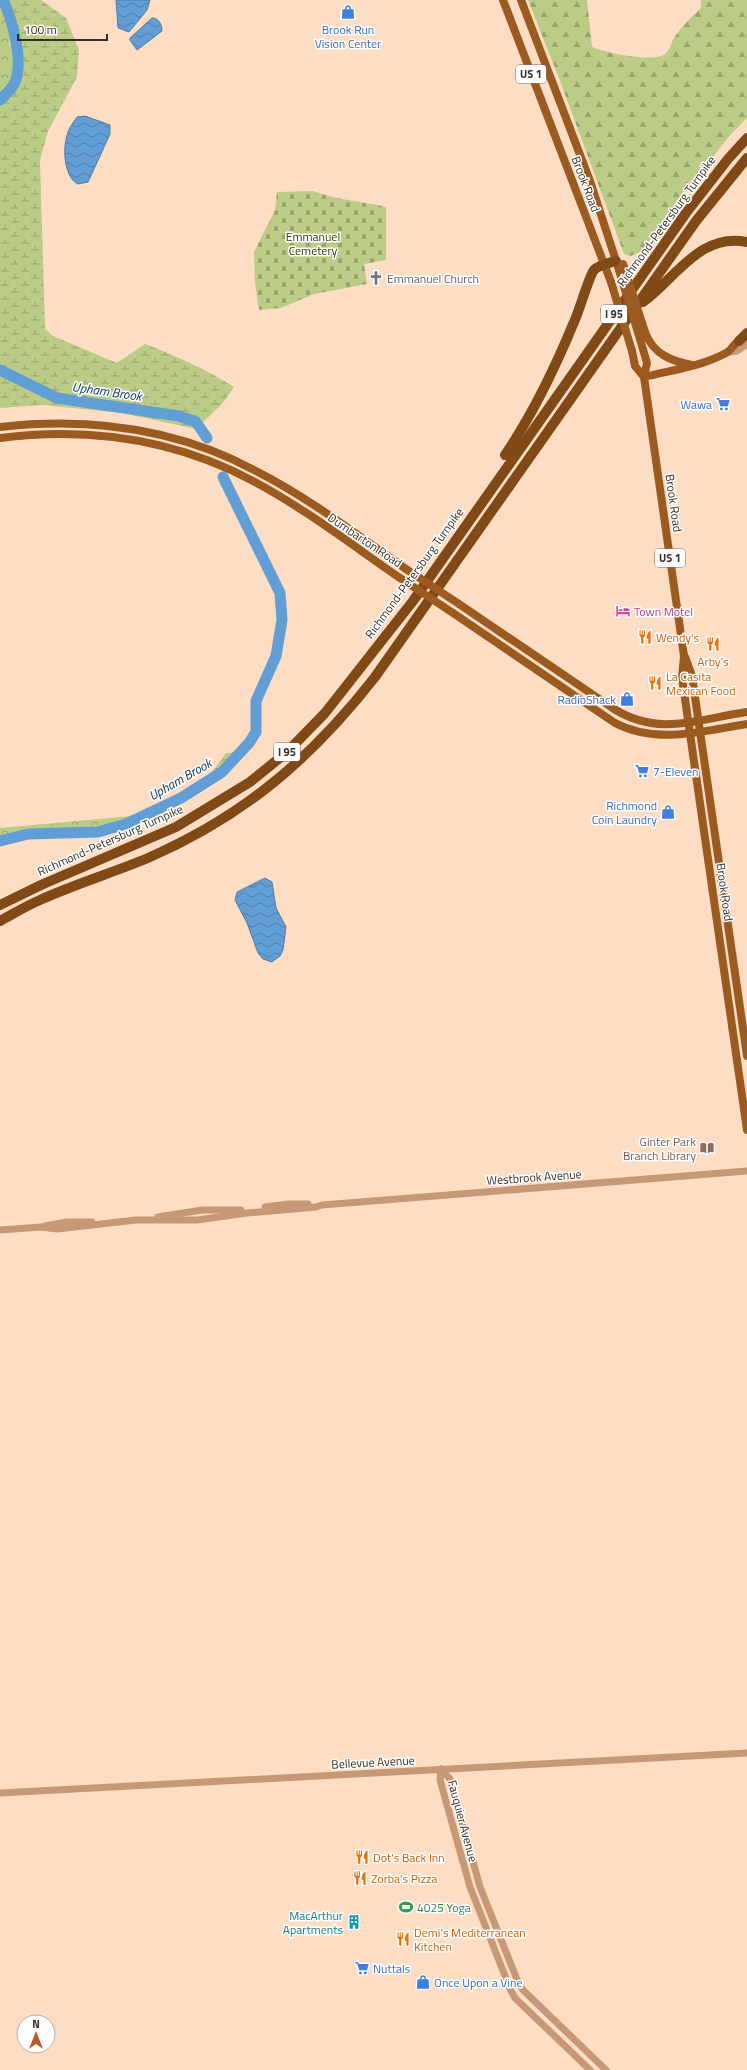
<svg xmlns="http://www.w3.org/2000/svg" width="747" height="2070" font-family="'Titillium Web',sans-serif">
	<defs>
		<pattern id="forest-firs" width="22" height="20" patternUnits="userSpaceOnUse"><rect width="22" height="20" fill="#bacc86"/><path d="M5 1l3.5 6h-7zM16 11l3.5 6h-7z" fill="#98a66d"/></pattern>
		<pattern id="wetland-marsh" width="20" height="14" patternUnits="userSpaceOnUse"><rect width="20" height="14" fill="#bacc86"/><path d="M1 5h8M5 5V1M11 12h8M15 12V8" fill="none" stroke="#98a66d"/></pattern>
		<pattern id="cemetery-stones" width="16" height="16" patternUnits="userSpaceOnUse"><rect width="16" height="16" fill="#bacc86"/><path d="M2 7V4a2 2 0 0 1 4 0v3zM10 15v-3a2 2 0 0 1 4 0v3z" fill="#98a66d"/></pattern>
		<pattern id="park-crowns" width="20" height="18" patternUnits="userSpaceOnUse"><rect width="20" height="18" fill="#bacc86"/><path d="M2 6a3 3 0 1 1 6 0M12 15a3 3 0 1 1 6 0" fill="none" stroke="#98a66d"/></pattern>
		<pattern id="water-waves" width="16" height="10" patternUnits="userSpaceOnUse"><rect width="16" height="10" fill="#619ed5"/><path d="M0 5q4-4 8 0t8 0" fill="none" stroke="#5181ac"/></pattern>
	</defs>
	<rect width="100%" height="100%" fill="#fddec5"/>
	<!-- forest -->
	<path fill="url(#forest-firs)" d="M528 0H587L592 47C607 53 652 63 665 54 671 49 671 41 676 35 683 25 691 17 701 8V0H747V118L731 134 671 210 642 251 631 256 624 254 560 81Z"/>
	<!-- wetland -->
	<path fill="url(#wetland-marsh)" d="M0 0H41L66 18 79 50 77 77 48 131 40 160 45 329 53 336 117 363 145 344C176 356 206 369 234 387L222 404 196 429 122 413 43 405 0 408V92L13 52 0 11Z"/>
	<!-- cemetery -->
	<path fill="url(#cemetery-stones)" d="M313 191C337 200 361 201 386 207V260L364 264 367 284 314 294 281 308 259 310 255 283 254 252 275 210 277 192Z"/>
	<!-- park -->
	<g fill="url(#park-crowns)">
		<path d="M0 0H5C7 9 10 18 10 28 10 32 9 36 9 40 9 47 14 48 17 52 28 66 9 86 0 95Z"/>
		<path d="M239 752C224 780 143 825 112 832 75 839 35 823 0 838V828L143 815 185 794 200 783 212 772 226 753Z"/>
	</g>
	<!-- water -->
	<g fill="url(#water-waves)" stroke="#557ca0">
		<polygon points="116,0 150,0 147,10 129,32 118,28"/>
		<path d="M152 18C159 18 162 25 162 31L137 50 130 40V38Z"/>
		<path d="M85 116 110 125V134L88 182 78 184C65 178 63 152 66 140 67 131 72 124 77 117Z"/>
		<polygon points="265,878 272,882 276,908 286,927 283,950 280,956 272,962 263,959 258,953 247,923 235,900 237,892"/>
	</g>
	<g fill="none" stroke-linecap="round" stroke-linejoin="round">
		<!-- river -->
		<g stroke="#619ed5" stroke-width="11">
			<path d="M0 100C5 95 11 90 14 84 25 64 12 19 3 0"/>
			<polyline points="0,370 57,398 179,416 196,422 207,438"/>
			<polyline points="0,841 28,834 98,832 126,824 181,798 222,772 249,743 256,732 256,701 276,656 282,620 280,593 223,477"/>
		</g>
		<!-- minor -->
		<g stroke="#c69875" stroke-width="7">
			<polyline points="728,352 737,351 747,344"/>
			<polyline points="265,1207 288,1204 308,1204"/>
			<polyline points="158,1217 202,1210 241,1210"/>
			<polyline points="45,1226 67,1222 92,1222"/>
			<polyline points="0,1230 41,1227 57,1229 136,1220 197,1220 247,1213 316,1207 322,1205 747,1171"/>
			<polyline points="441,1769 450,1779 480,1887 518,1982 523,1990 606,2070"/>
			<polyline points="441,1769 440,1780 470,1887 511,1991 515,1998 590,2070"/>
			<polyline points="0,1793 747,1753"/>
		</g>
		<!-- major -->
		<g stroke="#9b5a1f" stroke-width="8">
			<polyline points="503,0 611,282"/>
			<polyline points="521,0 590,181 619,270"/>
			<path d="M645 332C653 354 671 361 692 365"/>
			<polyline points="640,339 647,363 644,377 684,656 682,678 747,1130"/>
			<polyline points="632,351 635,366 644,377"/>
			<path d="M644 377C671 370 700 367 726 353 731 351 733 344 739 341"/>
			<path d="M0 427C90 417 176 428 256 471 309 498 357 535 406 569"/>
			<path d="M0 438C88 427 174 439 253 481 304 508 352 545 400 578"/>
			<path d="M459 604 614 709C659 737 699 719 747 712"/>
			<path d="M453 613 615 723C657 745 703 731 747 724"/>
			<polyline points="685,657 692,676 747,1056"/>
		</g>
		<!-- highway -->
		<g stroke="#804916" stroke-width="10">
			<path d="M643 302C675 279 700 232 747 242"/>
			<polyline points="739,341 747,333"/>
			<path d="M505 455C533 414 555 368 574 322 579 312 589 276 594 270 599 265 609 263 616 261"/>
			<polyline points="0,905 41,885 176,827 250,782 287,752 325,713 413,601 686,213 728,159 747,138"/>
			<path d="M0 921C13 914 26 906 40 900 75 884 112 873 148 858 244 816 311 759 375 677L696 221 747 158"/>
		</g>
		<!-- major-bridge -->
		<g stroke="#9b5a1f" stroke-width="8">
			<polyline points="623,264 645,332"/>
			<polyline points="619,270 640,339"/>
			<polyline points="611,282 632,351"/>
			<polyline points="406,569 459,604"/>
			<polyline points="400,578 453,613"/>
		</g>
	</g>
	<!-- icons -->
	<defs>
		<symbol id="shop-bare" viewBox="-9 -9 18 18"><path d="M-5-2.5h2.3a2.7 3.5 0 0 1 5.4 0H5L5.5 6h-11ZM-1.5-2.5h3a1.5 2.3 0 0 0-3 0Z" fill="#3f7fe0" stroke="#fff" stroke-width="2.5" paint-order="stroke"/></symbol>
		<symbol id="church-bare" viewBox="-9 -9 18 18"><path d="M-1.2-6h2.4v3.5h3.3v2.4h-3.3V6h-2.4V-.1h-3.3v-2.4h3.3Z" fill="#6b7280" stroke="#fff" stroke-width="2.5" paint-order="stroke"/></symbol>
		<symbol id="supermarket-bare" viewBox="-9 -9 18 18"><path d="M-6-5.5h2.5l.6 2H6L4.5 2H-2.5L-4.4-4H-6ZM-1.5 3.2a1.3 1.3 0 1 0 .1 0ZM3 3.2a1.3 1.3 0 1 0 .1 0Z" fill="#3f7fe0" stroke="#fff" stroke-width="2.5" paint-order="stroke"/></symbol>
		<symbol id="hotel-bare" viewBox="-9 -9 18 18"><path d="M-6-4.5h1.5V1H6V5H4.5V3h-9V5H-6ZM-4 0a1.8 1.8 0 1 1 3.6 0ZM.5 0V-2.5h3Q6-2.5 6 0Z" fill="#d1479c" stroke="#fff" stroke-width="2.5" paint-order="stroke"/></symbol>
		<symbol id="restaurant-bare" viewBox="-9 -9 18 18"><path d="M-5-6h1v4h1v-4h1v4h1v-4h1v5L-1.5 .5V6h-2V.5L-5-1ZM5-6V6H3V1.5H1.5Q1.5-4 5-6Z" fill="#e8710a" stroke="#fff" stroke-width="2.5" paint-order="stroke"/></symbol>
		<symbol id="library-bare" viewBox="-9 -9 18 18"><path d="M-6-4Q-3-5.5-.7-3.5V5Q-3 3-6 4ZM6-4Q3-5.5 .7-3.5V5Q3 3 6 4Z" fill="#8d6e63" stroke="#fff" stroke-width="2.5" paint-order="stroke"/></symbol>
		<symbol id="stadium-bare" viewBox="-9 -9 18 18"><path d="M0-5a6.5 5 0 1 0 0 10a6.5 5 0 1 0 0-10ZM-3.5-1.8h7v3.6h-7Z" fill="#2e9e5b" stroke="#fff" stroke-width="2.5" paint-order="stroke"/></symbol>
		<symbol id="building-bare" viewBox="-9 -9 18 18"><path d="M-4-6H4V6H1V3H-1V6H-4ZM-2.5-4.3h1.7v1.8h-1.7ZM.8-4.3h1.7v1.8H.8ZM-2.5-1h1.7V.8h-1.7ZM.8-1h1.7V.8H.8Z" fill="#0f9aa8" stroke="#fff" stroke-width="2.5" paint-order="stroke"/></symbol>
	</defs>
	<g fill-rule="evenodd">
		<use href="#shop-bare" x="338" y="2" width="20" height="20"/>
		<use href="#church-bare" x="366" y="268" width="20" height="20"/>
		<use href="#supermarket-bare" x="713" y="394" width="20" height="20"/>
		<use href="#hotel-bare" x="613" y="601" width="20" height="20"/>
		<use href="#restaurant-bare" x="635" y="627" width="20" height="20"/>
		<use href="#restaurant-bare" x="703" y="634" width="20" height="20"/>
		<use href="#restaurant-bare" x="645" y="673" width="20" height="20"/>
		<use href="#shop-bare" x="617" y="689" width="20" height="20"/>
		<use href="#supermarket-bare" x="632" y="761" width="20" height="20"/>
		<use href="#shop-bare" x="658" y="802" width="20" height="20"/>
		<use href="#library-bare" x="697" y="1138" width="20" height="20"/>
		<use href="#restaurant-bare" x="352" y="1847" width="20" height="20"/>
		<use href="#restaurant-bare" x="350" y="1868" width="20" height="20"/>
		<use href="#stadium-bare" x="396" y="1897" width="20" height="20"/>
		<use href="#building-bare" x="344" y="1912" width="20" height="20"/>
		<use href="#restaurant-bare" x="393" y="1929" width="20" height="20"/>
		<use href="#supermarket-bare" x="352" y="1958" width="20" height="20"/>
		<use href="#shop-bare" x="413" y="1972" width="20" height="20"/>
	</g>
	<g text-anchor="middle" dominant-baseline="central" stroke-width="3" stroke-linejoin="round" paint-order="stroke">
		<!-- shield labels -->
		<g fill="#fff" stroke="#746c65" stroke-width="1">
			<rect x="516" y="65" width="30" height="18" rx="3"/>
			<rect x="601" y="305" width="26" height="18" rx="3"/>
			<rect x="655" y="549" width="30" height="18" rx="3"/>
			<rect x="274" y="743" width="26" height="18" rx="3"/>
		</g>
		<g font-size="11" font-weight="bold" fill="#392d23">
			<text x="531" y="74">US 1</text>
			<text x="614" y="314">I 95</text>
			<text x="670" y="558">US 1</text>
			<text x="287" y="752">I 95</text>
		</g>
		<!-- shop labels -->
		<g font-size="12" fill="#366cbe" stroke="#fff" text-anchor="end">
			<text x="348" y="29" text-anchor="middle">Brook Run<tspan x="348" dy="14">Vision Center</tspan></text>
			<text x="712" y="404">Wawa</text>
			<text x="616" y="699">RadioShack</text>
			<text x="653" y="771" text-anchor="start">7-Eleven</text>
			<text x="657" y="805">Richmond<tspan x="657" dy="14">Coin Laundry</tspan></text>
			<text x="373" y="1968" text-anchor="start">Nuttals</text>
			<text x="434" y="1982" text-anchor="start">Once Upon a Vine</text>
		</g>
		<!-- street labels -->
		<g font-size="12" fill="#392d23" stroke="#fff">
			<text transform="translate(586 184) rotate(69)">Brook Road</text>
			<text transform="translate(666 221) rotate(-54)">Richmond-Petersburg Turnpike</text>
			<text transform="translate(674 503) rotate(82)">Brook Road</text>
			<text transform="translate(365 540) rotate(34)">Dumbarton Road</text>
			<text transform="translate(414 573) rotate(-54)">Richmond-Petersburg Turnpike</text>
			<text transform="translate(110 840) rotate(-24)">Richmond-Petersburg Turnpike</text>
			<text transform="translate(725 892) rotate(82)">Brook Road</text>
			<text transform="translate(534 1177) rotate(-4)">Westbrook Avenue</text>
			<text transform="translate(373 1762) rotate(-3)">Bellevue Avenue</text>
			<text transform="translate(463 1821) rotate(75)">Fauquier Avenue</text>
		</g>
		<!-- park labels -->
		<g font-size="12" fill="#2f3900" stroke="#fff">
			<text x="313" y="236">Emmanuel<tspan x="313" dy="14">Cemetery</tspan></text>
		</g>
		<!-- worship labels -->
		<g font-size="12" fill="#5b616d" stroke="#fff" text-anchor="start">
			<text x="387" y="278">Emmanuel Church</text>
		</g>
		<!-- hotel labels -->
		<g font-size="12" fill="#b23c85" stroke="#fff" text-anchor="start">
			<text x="634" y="611">Town Motel</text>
		</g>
		<!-- food labels -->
		<g font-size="12" fill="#c56008" stroke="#fff" text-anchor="start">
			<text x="656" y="637">Wendy's</text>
			<text x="713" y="661" text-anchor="middle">Arby's</text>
			<text x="666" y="676">La Casita<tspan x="666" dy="14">Mexican Food</tspan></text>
			<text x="373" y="1857">Dot's Back Inn</text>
			<text x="371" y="1878">Zorba's Pizza</text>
			<text x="414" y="1932">Demi's Mediterranean<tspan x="414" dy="14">Kitchen</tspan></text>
		</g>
		<!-- education labels -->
		<g font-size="12" fill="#785e54" stroke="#fff" text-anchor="end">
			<text x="696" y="1141">Ginter Park<tspan x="696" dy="14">Branch Library</tspan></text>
		</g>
		<!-- leisure labels -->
		<g font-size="12" fill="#27864d" stroke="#fff" text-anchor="start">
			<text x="417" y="1907">4025 Yoga</text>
		</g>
		<!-- culture labels -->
		<g font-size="12" fill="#0d838f" stroke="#fff" text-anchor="end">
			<text x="343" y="1915">MacArthur<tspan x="343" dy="14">Apartments</tspan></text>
		</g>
		<!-- water labels -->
		<g font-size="13" font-style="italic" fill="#0d3b60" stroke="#fff">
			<text transform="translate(107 391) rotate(8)">Upham Brook</text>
			<text transform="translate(180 779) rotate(-30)">Upham Brook</text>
		</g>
	</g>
	<!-- north arrow -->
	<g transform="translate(36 2034)"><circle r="19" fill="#ffffff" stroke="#b0aba7"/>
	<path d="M0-3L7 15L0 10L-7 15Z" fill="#bd5829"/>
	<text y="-6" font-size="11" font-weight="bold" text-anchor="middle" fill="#392d23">N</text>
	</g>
	<!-- scale -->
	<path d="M18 34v6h89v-6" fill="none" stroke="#392d23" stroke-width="2"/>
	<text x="24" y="34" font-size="12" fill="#392d23" stroke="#ffffff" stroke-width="3" paint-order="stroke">100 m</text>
</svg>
